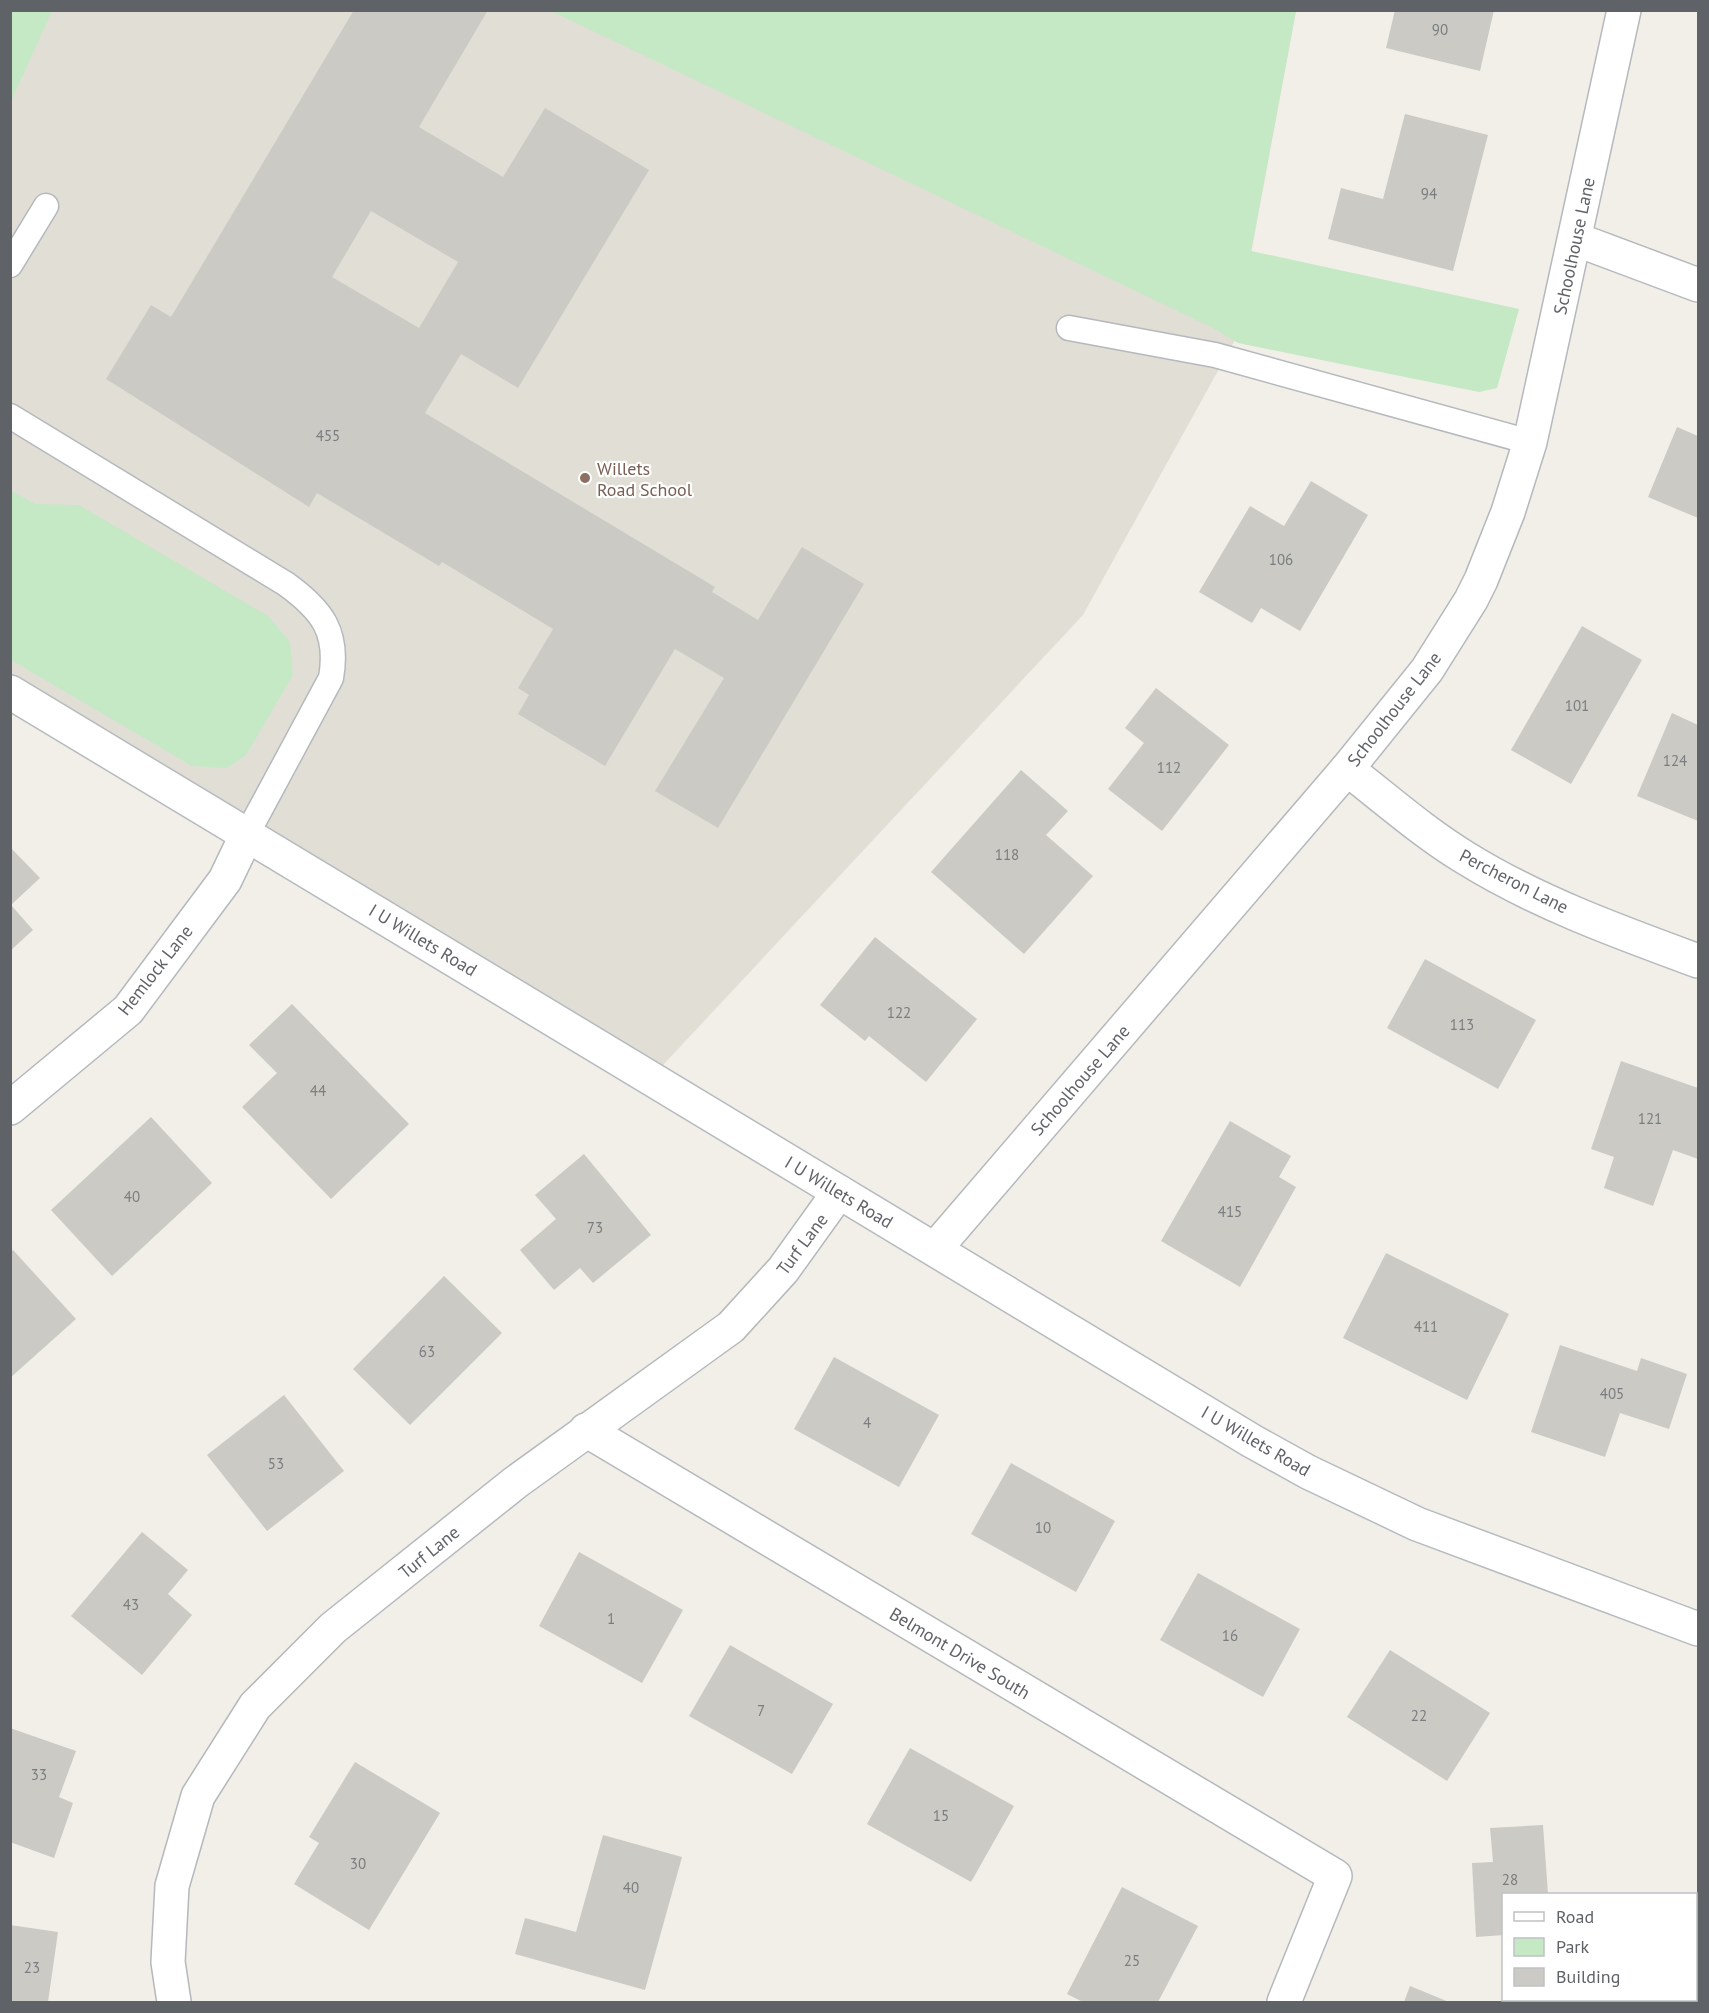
<svg xmlns="http://www.w3.org/2000/svg" width="1709" height="2013" font-family="'PT Sans',sans-serif">
	<rect width="100%" height="100%" fill="#f1efe8"/>
	<!-- education -->
	<polygon fill="#e1ded6" points="11,11 1296,11 1235,340 1083,615 651,1078 11,690"/>
	<!-- green -->
	<g fill="#c5e8c5">
		<polygon points="11,10 52,11 11,101 10,11"/>
		<polygon points="551,11 1296,11 1251,251 1519,309 1497,388 1479,392 1238,343 1211,327"/>
		<polygon points="10,490 35,504 79,505 268,616 290,642 293,675 246,755 227,768 192,766 11,660"/>
	</g>
	<!-- building -->
	<g fill="#cccac5" fill-rule="evenodd">
		<path d="M354 10H488L419 127 503 177 545 108 649 170 518 388 461 354 425 413 715 587 712 592 758 620 802 547 864 584 718 828 655 791 724 678 675 649 605 766 518 714 529 695 518 688 553 629 442 562 439 566 317 493 309 507 106 379 151 305 171 317ZM371 211 458 262 419 328 332 277Z"/>
		<polygon points="1395,10 1494,10 1480,71 1386,48"/>
		<polygon points="1405,114 1488,135 1453,271 1328,239 1341,188 1383,199"/>
		<polygon points="1677,427 1698,436 1698,518 1648,497"/>
		<polygon points="1311,481 1368,515 1300,631 1261,608 1252,623 1199,592 1250,506 1284,526"/>
		<polygon points="1582,626 1642,660 1571,784 1511,750"/>
		<polygon points="1156,688 1229,745 1162,831 1108,789 1144,743 1125,728"/>
		<polygon points="1672,713 1698,725 1698,821 1637,796"/>
		<polygon points="1021,770 1068,811 1046,835 1093,876 1024,954 931,872"/>
		<polygon points="10,847 40,878 11,905 33,930 10,951"/>
		<polygon points="875,937 977,1019 926,1082 869,1036 865,1041 820,1005"/>
		<polygon points="1425,959 1536,1020 1498,1089 1387,1028"/>
		<polygon points="292,1004 409,1124 331,1199 242,1107 277,1073 249,1045"/>
		<polygon points="1621,1061 1698,1088 1698,1159 1673,1150 1653,1206 1604,1188 1614,1157 1591,1149"/>
		<polygon points="151,1117 212,1183 112,1276 51,1210"/>
		<polygon points="1230,1121 1291,1156 1279,1177 1296,1187 1240,1287 1161,1241"/>
		<polygon points="584,1154 651,1235 593,1283 580,1268 554,1290 520,1250 556,1219 535,1195"/>
		<polygon points="13,1250 76,1319 10,1378 10,1252"/>
		<polygon points="1386,1253 1509,1314 1467,1400 1343,1338"/>
		<polygon points="444,1276 502,1333 410,1425 353,1369"/>
		<polygon points="1560,1345 1637,1371 1641,1358 1687,1374 1669,1429 1620,1413 1605,1457 1531,1432"/>
		<polygon points="834,1357 939,1415 899,1487 794,1429"/>
		<polygon points="284,1395 344,1471 267,1531 207,1455"/>
		<polygon points="1011,1463 1115,1521 1076,1592 971,1534"/>
		<polygon points="142,1532 188,1570 168,1594 192,1615 142,1675 71,1616"/>
		<polygon points="579,1552 683,1610 642,1683 539,1626"/>
		<polygon points="1198,1573 1300,1629 1263,1697 1160,1640"/>
		<polygon points="730,1645 833,1704 792,1774 689,1716"/>
		<polygon points="1390,1650 1490,1713 1447,1781 1347,1717"/>
		<polygon points="10,1728 76,1751 59,1797 73,1803 54,1858 10,1842"/>
		<polygon points="910,1748 1014,1806 971,1882 867,1824"/>
		<polygon points="355,1762 440,1813 369,1930 294,1884 319,1843 309,1837"/>
		<polygon points="1543,1825 1548,1894 1504,1894 1504,1935 1476,1937 1472,1863 1493,1862 1490,1828"/>
		<polygon points="603,1835 682,1857 645,1990 515,1954 525,1918 576,1932"/>
		<polygon points="1122,1887 1198,1926 1158,2002 1083,2002 1067,1994"/>
		<polygon points="10,1925 58,1932 48,2002 10,2002"/>
		<polygon points="1410,1986 1449,2002 1404,2002"/>
	</g>
	<g fill="none" stroke-linecap="round" stroke-linejoin="round">
		<defs>
			<g id="service">
				<polyline points="10,265 46,206"/>
				<polyline points="1069,328 1215,355 1530,442"/>
				<path d="M10 416 286 584C322 610 339 632 331 678L247 834"/>
			</g>
			<g id="minor">
				<polyline points="1575,239 1698,285"/>
				<path d="M1347 769C1386 799 1423 832 1464 857 1536 902 1619 932 1698 961"/>
				<polyline points="10,1108 128,1010 225,880 247,834"/>
				<polyline points="935,1249 1347,769 1427,670 1471,600 1481,580 1508,512 1530,442 1624,10"/>
				<polyline points="586,1430 1335,1876 1284,2002"/>
				<polyline points="174,2002 168,1962 172,1886 198,1796 255,1706 333,1628 516,1482 731,1327 783,1270 839,1192"/>
			</g>
			<polyline id="secondary" points="10,692 1252,1441 1308,1472 1417,1524 1698,1629"/>
		</defs>
		<!-- service casing -->
		<use href="#service" stroke="#b5b8bc" stroke-width="27"/>
		<!-- minor casing -->
		<use href="#minor" stroke="#b5b8bc" stroke-width="36"/>
		<!-- secondary casing -->
		<use href="#secondary" stroke="#b6babf" stroke-width="36"/>
		<!-- service -->
		<use href="#service" stroke="#fff" stroke-width="24"/>
		<!-- minor -->
		<use href="#minor" stroke="#fff" stroke-width="33"/>
		<!-- secondary -->
		<use href="#secondary" stroke="#fff" stroke-width="33"/>
	</g>
	<!-- markers -->
	<circle fill="#8d6e63" stroke="#fff" stroke-width="2" cx="585" cy="478" r="6"/>
	<g text-anchor="middle" dominant-baseline="central" stroke-width="4.5" stroke-linejoin="round" paint-order="stroke">
		<!-- number labels -->
		<g font-size="15" fill="#7a7d7f">
			<text x="1440" y="29">90</text>
			<text x="1429" y="193">94</text>
			<text x="328" y="435">455</text>
			<text x="1281" y="559">106</text>
			<text x="1577" y="705">101</text>
			<text x="1675" y="760">124</text>
			<text x="1169" y="767">112</text>
			<text x="1007" y="854">118</text>
			<text x="899" y="1012">122</text>
			<text x="1462" y="1024">113</text>
			<text x="318" y="1090">44</text>
			<text x="1650" y="1118">121</text>
			<text x="132" y="1196">40</text>
			<text x="1230" y="1211">415</text>
			<text x="595" y="1227">73</text>
			<text x="1426" y="1326">411</text>
			<text x="427" y="1351">63</text>
			<text x="1612" y="1393">405</text>
			<text x="867" y="1422">4</text>
			<text x="276" y="1463">53</text>
			<text x="1043" y="1527">10</text>
			<text x="131" y="1604">43</text>
			<text x="611" y="1618">1</text>
			<text x="1230" y="1635">16</text>
			<text x="761" y="1710">7</text>
			<text x="1419" y="1715">22</text>
			<text x="39" y="1774">33</text>
			<text x="941" y="1815">15</text>
			<text x="358" y="1863">30</text>
			<text x="1510" y="1879">28</text>
			<text x="631" y="1887">40</text>
			<text x="1132" y="1960">25</text>
			<text x="32" y="1967">23</text>
		</g>
		<!-- street labels -->
		<g font-size="18" fill="#5f6368" stroke="#fff">
			<text transform="translate(1574 246) rotate(-78)">Schoolhouse Lane</text>
			<text transform="translate(1394 709) rotate(-52)">Schoolhouse Lane</text>
			<text transform="translate(1514 881) rotate(27)">Percheron Lane</text>
			<text transform="translate(423 940) rotate(31)">I U Willets Road</text>
			<text transform="translate(155 970) rotate(-52)">Hemlock Lane</text>
			<text transform="translate(1080 1080) rotate(-49)">Schoolhouse Lane</text>
			<text transform="translate(839 1192) rotate(31)">I U Willets Road</text>
			<text transform="translate(802 1244) rotate(-53)">Turf Lane</text>
			<text transform="translate(1256 1441) rotate(30)">I U Willets Road</text>
			<text transform="translate(429 1552) rotate(-39)">Turf Lane</text>
			<text transform="translate(960 1653) rotate(31)">Belmont Drive South</text>
		</g>
		<!-- education labels -->
		<g font-size="18" fill="#785e54" stroke="#fff" text-anchor="start">
			<text x="597" y="468">Willets<tspan x="597" dy="21">Road School</tspan></text>
		</g>
	</g>
	<!-- border -->
	<rect width="1709" height="2013" fill="none" stroke="#5f6368" stroke-width="24"/>
	<!-- legend -->
	<rect x="1502" y="1893" width="195" height="108" fill="#ffffff" stroke="#bfc1c3" stroke-width="1.5"/>
	<rect x="1514" y="1912" width="30" height="9" fill="#ffffff" stroke="#bfc1c3" stroke-width="1.5"/>
	<text x="1556" y="1923" font-size="18" fill="#5f6368">Road</text>
	<rect x="1514" y="1938" width="30" height="18" fill="#c5e8c5" stroke="#bfc1c3" stroke-width="1.5"/>
	<text x="1556" y="1953" font-size="18" fill="#5f6368">Park</text>
	<rect x="1514" y="1968" width="30" height="18" fill="#cccac5" stroke="#bfc1c3" stroke-width="1.5"/>
	<text x="1556" y="1983" font-size="18" fill="#5f6368">Building</text>
</svg>
